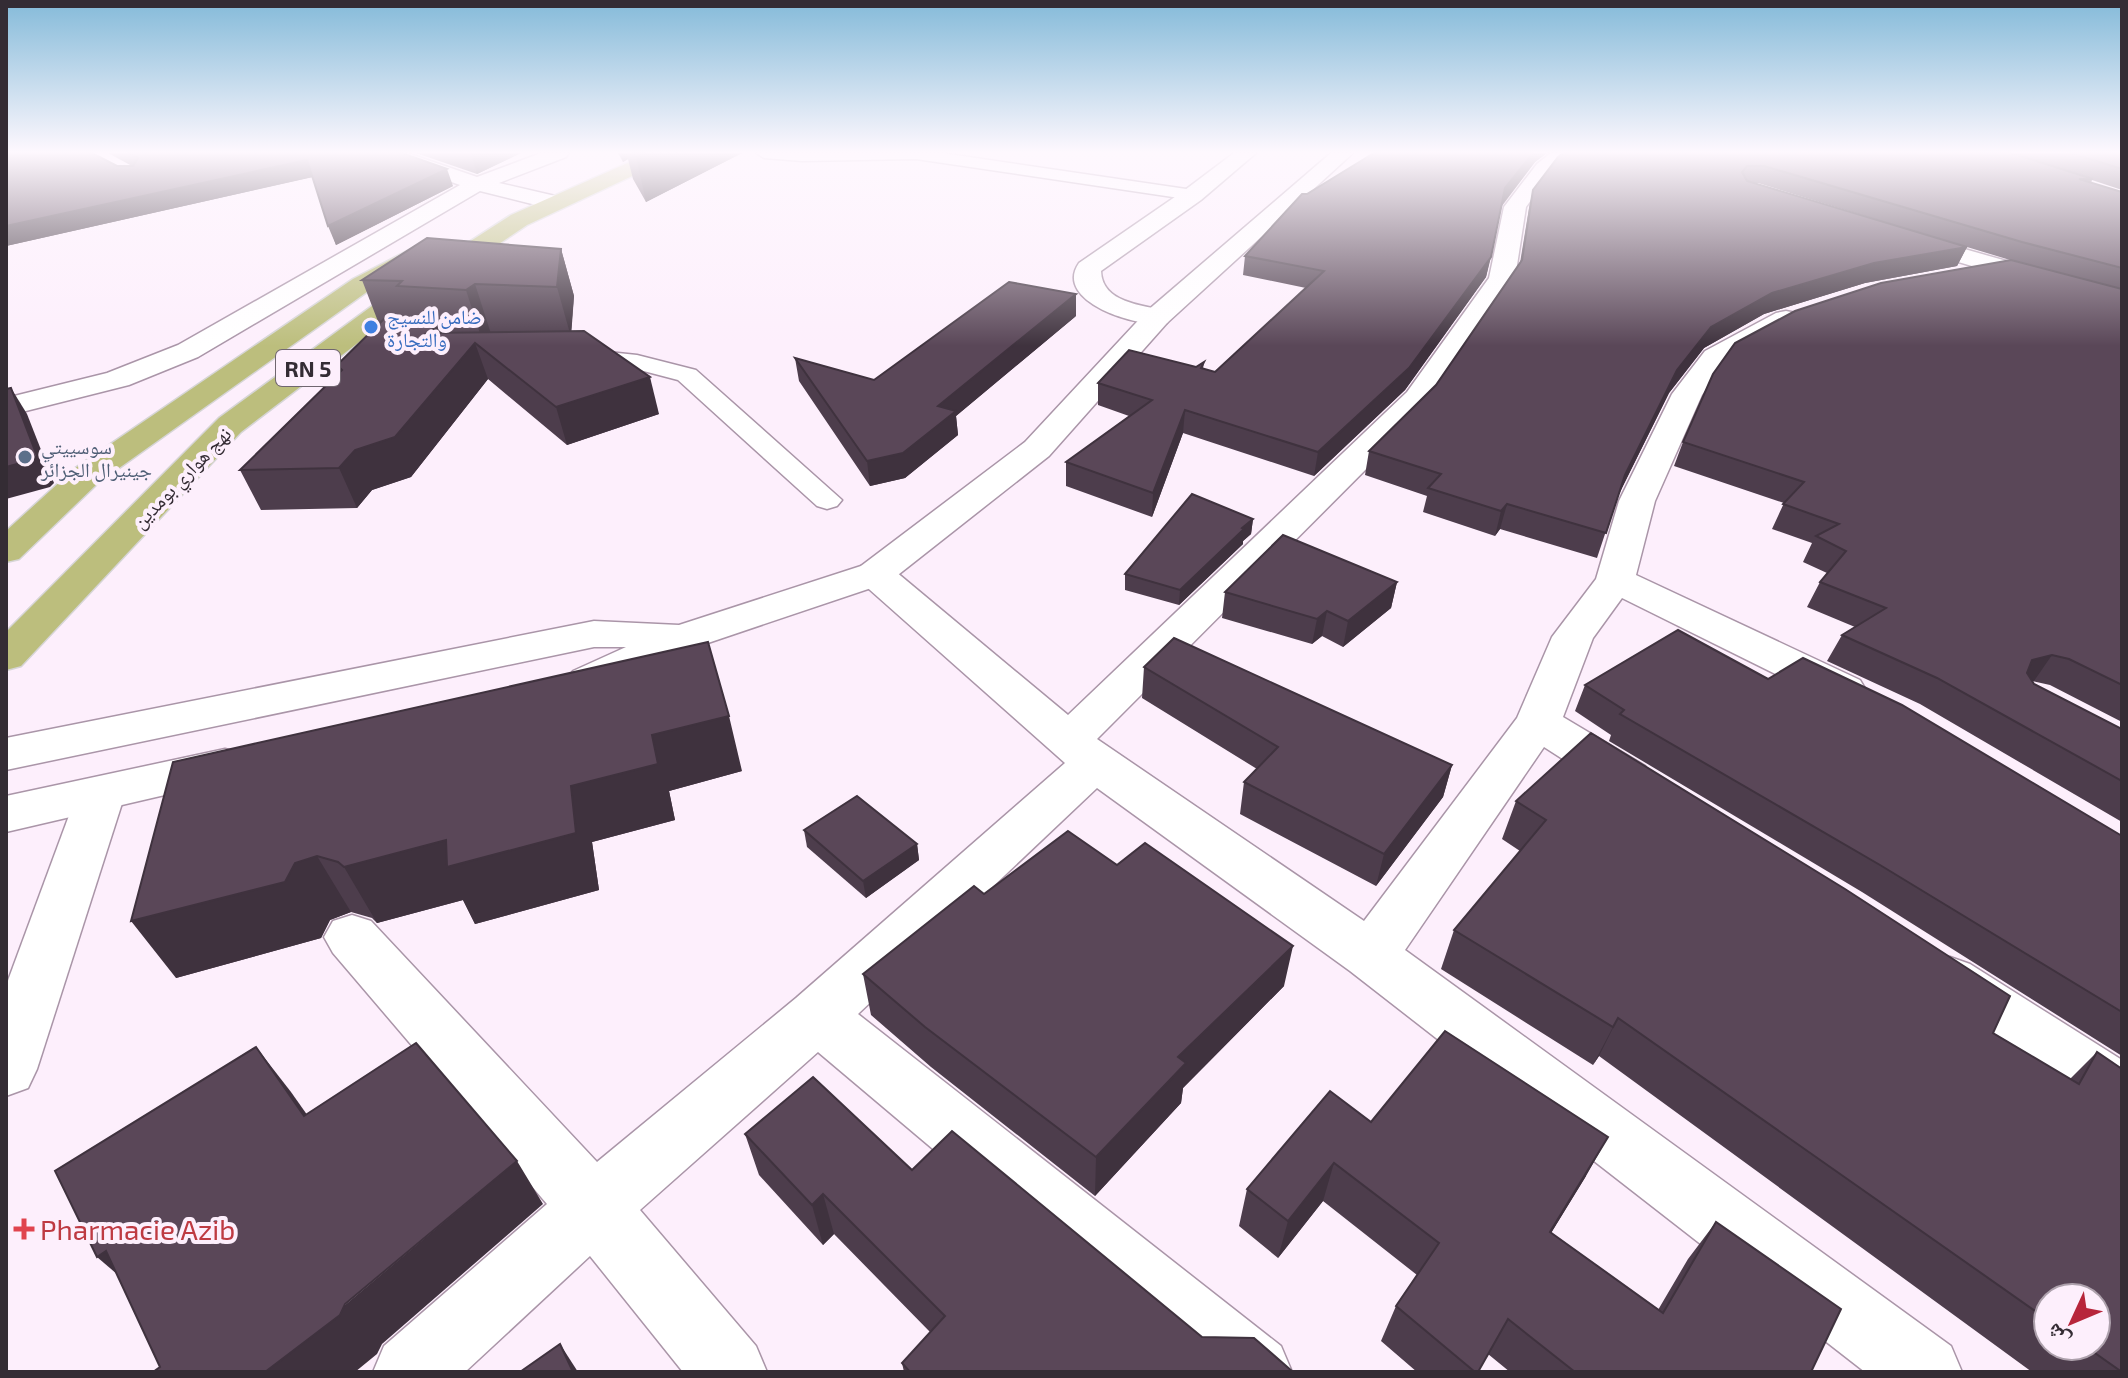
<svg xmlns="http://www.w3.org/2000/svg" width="2128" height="1378" font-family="'Exo 2','Noto Naskh Arabic',sans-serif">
	<rect width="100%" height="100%" fill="#fdeffc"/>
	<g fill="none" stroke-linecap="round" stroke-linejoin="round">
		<defs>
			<g id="service">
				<polygon points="756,153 942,153 1193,190 1202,195 1193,200 916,159 802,161 764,158"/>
				<polygon points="580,349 637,355 696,370 842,500 837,506 827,509 817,506 678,380 636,369 572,361 568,356 572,351"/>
			</g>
			<g id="minor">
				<polygon points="378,153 407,153 477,177 541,153 569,153 566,157 499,183 564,198 567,203 556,210 480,191 198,357 129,385 6,416 6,398 107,373 178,345 460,185 381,157"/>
				<path d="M1234 153H1256L1201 200 1101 271C1102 303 1142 305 1167 311L1171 317 1167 323C1140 329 1052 302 1079 263L1185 190Z"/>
				<polygon points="1551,153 1574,153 1551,172 1526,207 1515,278 1429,406 1097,739 1364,921 1517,718 1552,637 1596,579 1619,501 1672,394 1705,351 1776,313 1786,311 1796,313 1800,319 1796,325 1725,363 1702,395 1655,501 1636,575 1860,680 1866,690 1860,700 1844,704 1828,700 1622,598 1593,638 1563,717 1645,766 1652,778 1645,790 1628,795 1611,790 1544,747 1405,950 1951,1346 1962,1372 1865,1372 1350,971 1097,788 858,1014 1281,1346 1292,1372 1197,1372 818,1052 640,1210 756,1346 767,1372 683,1372 590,1256 465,1372 373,1372 384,1346 547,1204 333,953 324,937 333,921 352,915 371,921 597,1162 796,998 1065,763 861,582 856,574 861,566 875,562 889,566 1068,715 1407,392 1489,278 1504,207 1537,164"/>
				<polygon points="1905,232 2122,294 2122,310 1897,244 1893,239 1897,234"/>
				<polygon points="101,777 118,782 125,794 37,1069 28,1088 6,1096 6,986 77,794 84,782"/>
				<polygon points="1950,957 1970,964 2122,1060 2122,1122 2100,1114 1930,998 1921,981 1930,964"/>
			</g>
			<g id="tertiary">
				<polygon points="1331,153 1353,153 1167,323 1049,456 889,582 702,645 603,691 588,695 573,691 566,681 573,671 626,647 594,647 6,770 6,738 594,621 679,625 861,566 1025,442 1147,311"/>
				<polygon points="225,749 242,753 249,765 242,777 6,832 6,796"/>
			</g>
			<g id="primary">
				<polygon points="650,153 676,153 673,157 527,225 405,307 241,432 21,666 6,670 6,632 219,418 387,295 511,215"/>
				<polygon points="415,247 424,249 427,254 424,259 371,289 98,483 19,559 6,562 6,531 74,469 353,279"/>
			</g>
		</defs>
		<!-- service casing -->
		<use href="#service" stroke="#aa95a8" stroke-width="3"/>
		<!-- minor casing -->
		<use href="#minor" stroke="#aa95a8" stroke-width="3"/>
		<!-- tertiary casing -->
		<use href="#tertiary" stroke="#aa95a8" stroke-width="3"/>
		<!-- primary casing -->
		<use href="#primary" stroke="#d6d5d6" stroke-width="3"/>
		<!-- service -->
		<use href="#service" fill="#fff" fill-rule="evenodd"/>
		<!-- minor -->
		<use href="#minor" fill="#fff" fill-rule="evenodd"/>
		<!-- tertiary -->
		<use href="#tertiary" fill="#fff" fill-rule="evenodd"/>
		<!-- primary -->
		<use href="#primary" fill="#bcbe7d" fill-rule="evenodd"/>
	</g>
	<!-- wall -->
	<g fill="#4d3d4c" fill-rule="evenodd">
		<polygon points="6,153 117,166 132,166 108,153 402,153 453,186 336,245 312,177 6,246"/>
		<polygon points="416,153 521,153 477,174"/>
		<polygon points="618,153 742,153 646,202 633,179 628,159 623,162"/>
		<polygon points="1374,153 1547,153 1535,162 1502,206 1486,277 1405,390 1314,476 1183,433 1152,517 1066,486 1066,462 1129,416 1098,405 1098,383 1196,367 1204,362 1203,369 1215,372 1306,288 1243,275 1245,256 1307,194"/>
		<path d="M1563 153H2122V190L2092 180 2091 183 2122 192V722L2050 685 2032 681 2034 684 2122 729V822L1920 704 1827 661 1842 635 1855 627 1807 607 1820 582 1827 573 1803 562 1812 543 1772 529 1784 503 1674 466 1683 442 2010 260 1967 247 1957 266 1865 283 1764 314 1704 348 1669 393 1617 498 1597 558 1500 529 1495 536 1423 512 1427 496 1365 475 1369 451 1436 385 1520 263 1529 208 1533 190ZM1753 183H1758L1894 225Z"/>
		<polygon points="561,249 574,296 571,331 659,414 567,445 488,379 411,477 372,490 357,508 261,510 240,470 340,371 337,365 379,324 362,280"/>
		<polygon points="1076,316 956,416 958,435 905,478 870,486 799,381 795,358 874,380"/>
		<polygon points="1253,519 1251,534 1243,541 1243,544 1179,605 1125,590 1125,574"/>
		<polygon points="1397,582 1391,608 1343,647 1322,636 1312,644 1222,618 1225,592"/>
		<polygon points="1144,667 1452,765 1443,797 1376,886 1240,814 1244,782 1257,769 1142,698"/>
		<polygon points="1768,679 2122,836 2122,1056 1862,892 1609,741 1611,735 1575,711 1585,685"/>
		<polygon points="173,762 742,771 669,791 675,820 592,842 599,890 475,924 463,900 377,923 372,918 351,912 330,920 321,938 176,978"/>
		<path d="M1516 801 1993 1033 2070 1079 2097 1052 2122 1372H2032L1599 1056 1593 1065 1441 969 1454 930 1520 851 1502 839ZM2048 1298 2096 1346H2048Z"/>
		<polygon points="804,830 917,844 919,860 866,898 807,847"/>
		<polygon points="984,894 1284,986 1183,1088 1181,1103 1095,1196 931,1067 871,1015 863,974"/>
		<polygon points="1371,1122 1586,1176 1551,1233 1658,1310 1688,1259 1716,1222 1811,1372 1510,1372 1488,1354 1478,1372 1417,1372 1381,1341 1396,1306 1417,1275 1323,1201 1278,1258 1239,1226 1247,1189"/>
		<polygon points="745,1134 912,1170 1202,1337 1293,1372 904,1372 902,1363 930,1332 834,1234 823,1245 759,1175"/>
	</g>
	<!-- shaded-wall -->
	<g fill="#3f323e">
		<polygon points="471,153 521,153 477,174"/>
		<polygon points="621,153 627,153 628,159 623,162"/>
		<polygon points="645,153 742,153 646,202 636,157"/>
		<polygon points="1533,153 1547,153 1535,162 1501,206 1505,188"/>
		<polygon points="307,160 313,177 6,246 6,226"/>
		<polygon points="447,169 453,186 336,245 328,226"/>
		<polygon points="1967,247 1957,266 1865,283 1764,314 1704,348 1669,393 1616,500 1625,475 1677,370 1711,327 1772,293 1874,263"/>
		<polygon points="561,249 574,296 571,337 557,287"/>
		<polygon points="1491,257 1486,277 1405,390 1314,476 1318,452"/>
		<polygon points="475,284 491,334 482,340 466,290"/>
		<polygon points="1076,294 1076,316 956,416 958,435 905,478 870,486 867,461 938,406"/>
		<polygon points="444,322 456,358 427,333"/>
		<polygon points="475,343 488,379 411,477 372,490 357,508 339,468 355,450"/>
		<polygon points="650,377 659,414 567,445 556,407"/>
		<polygon points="11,388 27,414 54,483 50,487 6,499 6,467"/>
		<polygon points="1185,410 1183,433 1152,517 1153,493"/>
		<polygon points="1507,504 1500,529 1495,536 1501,511"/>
		<polygon points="1253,519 1251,534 1243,541 1243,544 1179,605 1180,590 1242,528"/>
		<polygon points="1397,582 1391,608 1343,647 1348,621"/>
		<polygon points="1327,611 1322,636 1312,644 1317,619"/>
		<polygon points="2052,655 2034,681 2014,686 2032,660"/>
		<polygon points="729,716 742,771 669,791 675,820 592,842 599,890 475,924 463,900 377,923 344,867 571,786 652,735"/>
		<polygon points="1452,765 1443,797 1376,886 1384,854"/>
		<polygon points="917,844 919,860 866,898 863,881"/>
		<polygon points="317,856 351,912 330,920 321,938 176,978 131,921"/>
		<polygon points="1293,946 1284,986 1183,1088 1181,1103 1095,1196 1096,1157 1178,1057"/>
		<polygon points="1618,1018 1599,1056 1593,1065 1613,1027"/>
		<polygon points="256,1047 291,1092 339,1160 304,1116"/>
		<polygon points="1608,1137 1586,1176 1529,1269 1550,1232"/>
		<polygon points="517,1161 543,1204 382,1344 377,1354 355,1372 265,1372"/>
		<polygon points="1334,1163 1323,1201 1278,1258 1288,1221"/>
		<polygon points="823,1194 834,1234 823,1245 812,1205"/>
		<polygon points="106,1251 145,1298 97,1257"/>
		<polygon points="560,1344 578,1372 573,1372"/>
	</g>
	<!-- building -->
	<g fill="#5a4758" stroke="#3f323e" stroke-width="2">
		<polygon points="6,153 92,153 117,166 133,166 138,158 130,153 402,153 447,169 328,226 307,160 6,226"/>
		<polygon points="633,153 645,153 636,157"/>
		<polygon points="1374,153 1533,153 1505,188 1491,257 1409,368 1318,452 1185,410 1153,493 1066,462 1152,400 1098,383 1129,350 1196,367 1204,362 1201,368 1215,372 1324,271 1245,256 1302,194 1307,194"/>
		<polygon points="1563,153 2011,153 2093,179 2079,179 2122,192 2122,268 2022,242 1764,166 1747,166 1742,172 1747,181 1967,247 1874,263 1772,293 1711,327 1677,370 1625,475 1606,533 1507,504 1501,511 1428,488 1441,474 1369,451 1436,385 1522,260 1533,190 1558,157"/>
		<polygon points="2070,153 2122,153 2122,169"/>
		<polygon points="427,238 561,249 557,287 475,284 466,290 397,286 402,281 362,280"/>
		<polygon points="2011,260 2122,289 2122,685 2069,659 2052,655 2032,660 2027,673 2034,684 2122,729 2122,781 1937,678 1842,635 1886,608 1820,582 1846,551 1816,536 1839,524 1783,504 1804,482 1683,442 1713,374 1735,343 1795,311 1881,283"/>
		<polygon points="1009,282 1076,294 938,406 956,411 903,453 867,461 795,358 874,380"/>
		<polygon points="385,318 444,322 427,333 584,331 650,377 556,407 475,343 395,437 355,450 339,468 240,470 342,370 337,365"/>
		<polygon points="11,388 37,456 32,460 6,467 6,389"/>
		<polygon points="1192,494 1253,519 1242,528 1244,529 1180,590 1125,574"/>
		<polygon points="1283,535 1397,582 1348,621 1327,611 1317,619 1225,592"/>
		<polygon points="1678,630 1768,679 1803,658 1902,705 2122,836 2122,1012 1880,865 1620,714 1624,710 1585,685"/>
		<polygon points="1174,638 1452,765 1384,854 1244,782 1278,747 1144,667"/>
		<polygon points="708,642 729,716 652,735 658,764 571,786 576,833 447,867 446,840 344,867 338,862 317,856 295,863 285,882 131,921 173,762"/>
		<polygon points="1591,733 1845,889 2010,996 1993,1033 2079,1084 2097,1052 2122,1069 2122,1372 2085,1346 2096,1346 2096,1298 2048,1298 2048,1320 1618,1018 1613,1027 1454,930 1546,820 1516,801"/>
		<polygon points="857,796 917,844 863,881 804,830"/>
		<polygon points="1068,831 1117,865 1145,843 1293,946 1178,1057 1186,1063 1096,1157 925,1027 863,974 974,886 984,894"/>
		<polygon points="1445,1031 1608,1137 1550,1232 1663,1313 1716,1222 1841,1309 1811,1372 1575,1372 1508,1319 1478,1372 1475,1372 1396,1306 1439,1243 1334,1163 1288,1221 1247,1189 1330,1091 1371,1122"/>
		<polygon points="416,1043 517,1161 345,1304 340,1315 265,1372 153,1372 160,1367 106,1251 97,1257 55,1171 256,1047 304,1116"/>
		<polygon points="813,1077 912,1170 952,1131 1202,1337 1254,1338 1293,1372 910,1372 902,1363 945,1316 823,1194 812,1205 745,1134"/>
		<polygon points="560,1344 573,1372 520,1372"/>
	</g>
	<!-- sky -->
	<linearGradient id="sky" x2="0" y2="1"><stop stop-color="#84bad9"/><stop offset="0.44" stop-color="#fef8fe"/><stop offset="1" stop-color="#fef8fe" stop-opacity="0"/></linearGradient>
	<rect width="2128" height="346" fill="url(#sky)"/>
	<!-- markers -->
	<circle fill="#3f7fe0" stroke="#fdeffc" stroke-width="3" cx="371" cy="327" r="8"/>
	<circle fill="#5c6f8a" stroke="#fdeffc" stroke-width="3" cx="25" cy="457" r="8"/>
	<path fill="#e0444e" stroke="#fdeffc" stroke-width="3" d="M20 1217h8v8h8v8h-8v8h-8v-8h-8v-8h8z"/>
	<g text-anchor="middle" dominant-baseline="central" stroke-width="8" stroke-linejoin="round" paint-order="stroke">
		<!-- far-shop labels -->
		<g font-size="20" fill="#366cbe" stroke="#fdeffc" text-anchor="start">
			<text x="387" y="316">ضامن للنسيج<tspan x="387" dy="23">والتجارة</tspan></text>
		</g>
		<!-- far-service labels -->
		<g font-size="20" fill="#4e5e75" stroke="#fdeffc" text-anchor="start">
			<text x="41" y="446">سوسييتي<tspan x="41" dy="23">جينيرال الجزائر</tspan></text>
		</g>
		<!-- far-street labels -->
		<g font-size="20" fill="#342c34" stroke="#fdeffc">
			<text transform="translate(181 477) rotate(-46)">نهج هواري بومدين</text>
		</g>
		<!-- shield labels -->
		<rect fill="#fdeffc" stroke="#706670" stroke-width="2" x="276" y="350" width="64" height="36" rx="6"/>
		<g font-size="22" font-weight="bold" fill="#342c34">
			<text x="308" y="368">RN 5</text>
		</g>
		<!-- near-health labels -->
		<g font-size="28" fill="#be3a42" stroke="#fdeffc" text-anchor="start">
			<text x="40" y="1229">Pharmacie Azib</text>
		</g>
	</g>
	<!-- border -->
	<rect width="2128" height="1378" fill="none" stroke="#342c34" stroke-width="16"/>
	<!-- north arrow -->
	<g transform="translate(2072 1322) rotate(226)"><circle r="38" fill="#fdeffc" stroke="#ada1ac" stroke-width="2"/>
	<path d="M0-6L14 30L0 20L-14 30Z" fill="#b7253b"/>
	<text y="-12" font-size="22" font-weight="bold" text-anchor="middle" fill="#342c34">ش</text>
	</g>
</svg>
